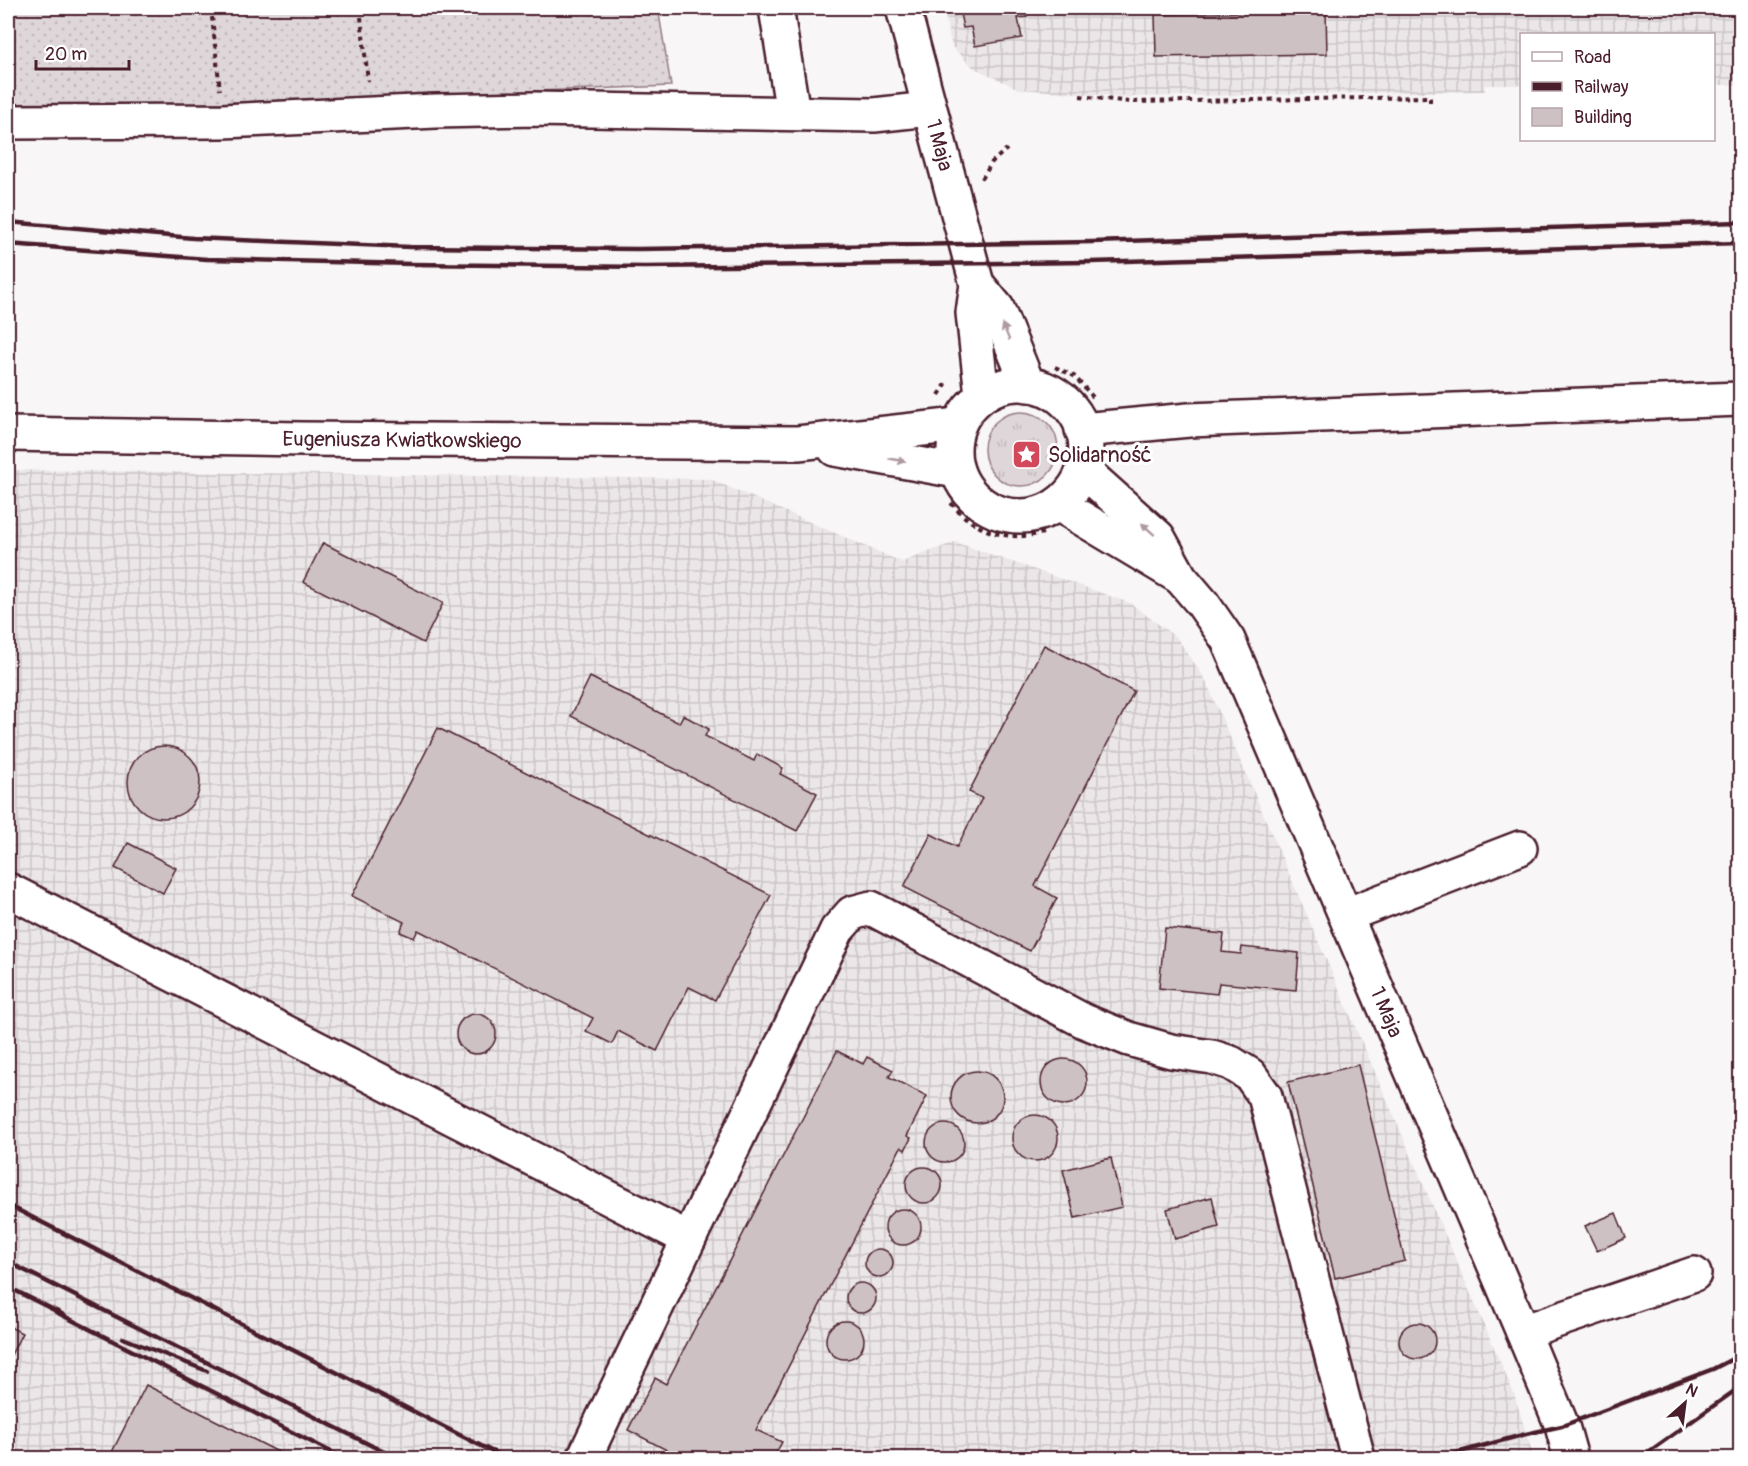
<svg xmlns="http://www.w3.org/2000/svg" width="1748" height="1466" font-family="Pangolin,sans-serif">
	<defs>
		<pattern id="industrial-grid" width="8" height="8" patternUnits="userSpaceOnUse" patternTransform="scale(1.5)"><rect width="8" height="8" fill="#ebe6e8"/><path d="M0 4h8M4 0v8" fill="none" stroke="#cbc5c7"/></pattern>
		<pattern id="grass-tufts" width="24" height="20" patternUnits="userSpaceOnUse" patternTransform="scale(1.5)"><rect width="24" height="20" fill="#ded6d9"/><path d="M3 7l-1-3M5 7V3M7 7l1-3M15 17l-1-3M17 17v-4M19 17l1-3" fill="none" stroke="#c0b7ba"/></pattern>
		<pattern id="garden-dots" width="8" height="8" patternUnits="userSpaceOnUse" patternTransform="scale(1.5)"><rect width="8" height="8" fill="#ded6d9"/><path d="M2 2h.1M6 6h.1" fill="none" stroke="#c0b7ba" stroke-width="1.8" stroke-linecap="round"/></pattern>
	</defs>
	<rect width="100%" height="100%" fill="#f8f6f7"/>
	<filter id="ink" filterUnits="userSpaceOnUse"><feTurbulence type="fractalNoise" baseFrequency=".0167" numOctaves="2"/><feDisplacementMap in="SourceGraphic" scale="12" xChannelSelector="R" yChannelSelector="G"/><feConvolveMatrix kernelMatrix="1 2 1 2 8 2 1 2 1" color-interpolation-filters="sRGB"/></filter>
	<g filter="url(#ink)">
		<!-- industrial -->
		<g fill="url(#industrial-grid)">
			<polygon points="943,8 1740,8 1740,85 1714,85 1714,34 1522,34 1521,85 1484,85 1485,91 1130,97 1019,89 974,68 952,47"/>
			<polygon points="8,470 710,479 902,562 955,542 1130,603 1177,638 1204,677 1514,1394 1534,1458 8,1458"/>
		</g>
		<!-- grass -->
		<circle fill="url(#grass-tufts)" stroke="#947a82" stroke-width="1.5" cx="1021" cy="449" r="37"/>
		<!-- garden -->
		<polygon fill="url(#garden-dots)" stroke="#947a82" stroke-width="1.5" points="8,8 658,8 671,86 106,107 8,105"/>
		<!-- building -->
		<g fill="#cdc1c4" stroke="#4a1f2b" stroke-width="1.5">
			<polygon points="959,8 1025,8 1027,17 1018,18 1022,38 975,46 971,27 963,28"/>
			<polygon points="1326,11 1327,54 1156,57 1155,14"/>
			<polygon points="323,543 443,603 423,643 303,582"/>
			<polygon points="1044,645 1134,691 1035,886 1057,898 1030,951 904,887 931,834 957,847 982,798 969,792"/>
			<polygon points="590,677 679,723 683,715 709,729 705,736 754,761 757,754 783,768 780,774 817,793 797,831 571,716"/>
			<polygon points="438,728 771,895 715,1000 689,987 657,1051 618,1031 612,1044 586,1031 593,1018 418,930 414,938 400,932 404,922 352,896"/>
			<circle cx="164" cy="782" r="36"/>
			<polygon points="128,843 176,868 163,893 115,868"/>
			<polygon points="1165,928 1224,934 1222,952 1241,954 1242,947 1299,953 1296,990 1219,983 1217,994 1159,988"/>
			<circle cx="476" cy="1034" r="20"/>
			<polygon points="837,1051 863,1064 867,1057 893,1070 889,1077 927,1096 907,1136 911,1138 905,1150 901,1147 756,1430 782,1442 773,1458 682,1458 628,1430 655,1378 666,1384"/>
			<circle cx="1064" cy="1082" r="23"/>
			<polygon points="1358,1065 1405,1261 1335,1278 1288,1082"/>
			<circle cx="977" cy="1097" r="26"/>
			<circle cx="1035" cy="1138" r="23"/>
			<circle cx="945" cy="1143" r="19"/>
			<polygon points="1111,1158 1122,1207 1075,1218 1063,1170"/>
			<circle cx="924" cy="1185" r="18"/>
			<polygon points="1212,1197 1219,1227 1175,1239 1167,1209"/>
			<circle cx="903" cy="1227" r="18"/>
			<polygon points="1616,1213 1626,1238 1597,1251 1585,1226"/>
			<circle cx="879" cy="1263" r="14"/>
			<circle cx="861" cy="1298" r="15"/>
			<circle cx="845" cy="1340" r="19"/>
			<circle cx="1417" cy="1341" r="18"/>
			<polygon points="8,1326 22,1333 8,1361"/>
			<polygon points="146,1385 290,1458 109,1458"/>
		</g>
		<g fill="none" stroke-linecap="round" stroke-linejoin="round">
			<defs>
				<g id="minor">
					<polyline points="776,8 793,113"/>
					<path id="s1" d="M903 8 977 284 973 313 982 395"/>
					<polyline points="8,122 223,121 436,111 534,109 874,115 929,109"/>
					<polyline points="977,284 997,308 1028,385"/>
					<circle cx="1020" cy="450" r="66"/>
					<polyline points="1082,430 1189,420 1740,399"/>
					<path id="s2" d="M8 434 302 439 798 443 958 425"/>
					<polyline points="835,449 957,471"/>
					<path id="s3" d="M1083 470 1158 537 1180 577 1203 604 1228 640 1523 1332 1562 1426 1571 1458"/>
					<polyline points="1058,504 1178,576"/>
					<polyline points="8,890 689,1239"/>
					<polyline points="1346,915 1520,848"/>
					<polyline points="1523,1332 1694,1274"/>
					<polyline points="584,1458 837,930 852,913 871,908 1084,1021 1129,1039 1171,1051 1212,1057 1231,1063 1250,1075 1265,1096 1358,1458"/>
				</g>
			</defs>
			<!-- minor casing -->
			<use href="#minor" stroke="#4a1f2b" stroke-width="38"/>
			<!-- path -->
			<g stroke="#4a1f2b" stroke-width="4" stroke-dasharray="4.5 4.5" stroke-linecap="butt">
				<polyline points="211,8 220,90"/>
				<polyline points="360,8 368,81"/>
				<polyline points="1080,96 1130,102 1430,97 1430,104"/>
				<polyline points="982,179 992,162 1007,149"/>
				<polyline points="1055,367 1074,376 1093,397"/>
				<polyline points="939,395 948,381"/>
				<path d="M951 503C975 532 1007 542 1043 533"/>
			</g>
			<!-- minor -->
			<use href="#minor" stroke="#fff" stroke-width="33"/>
			<!-- rail -->
			<g stroke="#4a1f2b" stroke-width="4.5">
				<polyline points="8,222 193,238 410,247 638,249 1092,242 1740,222"/>
				<polyline points="8,244 207,259 412,264 645,267 1091,262 1740,243"/>
				<polyline points="8,1205 505,1458"/>
				<polyline points="8,1262 396,1458"/>
				<polyline points="8,1287 62,1314"/>
				<polyline points="56,1312 343,1458"/>
				<polyline points="123,1338 207,1371"/>
				<polyline points="1438,1458 1526,1434 1562,1426 1713,1369 1740,1355"/>
				<polyline points="1640,1458 1740,1387"/>
			</g>
		</g>
		<!-- one-way arrows -->
		<defs><path id="oneway-solid" d="M-6-.8H1V-3.2L6.5 0L1 3.2V.8H-6Z" transform="scale(1.5)"/></defs>
		<g fill="#ae9aa0">
			<use href="#oneway-solid" transform="translate(1006 332) rotate(-112)"/>
			<use href="#oneway-solid" transform="translate(897 460) rotate(10)"/>
			<use href="#oneway-solid" transform="translate(1148 529) rotate(-138)"/>
		</g>
	</g>
	<!-- icons -->
	<defs>
		<symbol id="sight-square" viewBox="-11 -11 22 22"><rect x="-9" y="-9" width="18" height="18" rx="4" fill="#d1495b" stroke="#fff"/><path d="M0-6L1.8-2.2L6-1.7L2.9 1.2L3.7 5.4L0 3.3L-3.7 5.4L-2.9 1.2L-6-1.7L-1.8-2.2Z" fill="#fff"/></symbol>
	</defs>
	<g fill-rule="evenodd">
		<use href="#sight-square" x="1010" y="438" width="33" height="33"/>
	</g>
	<g text-anchor="middle" dominant-baseline="central" stroke-width="6" stroke-linejoin="round" paint-order="stroke">
		<!-- street labels -->
		<g font-size="21" fill="#4a1f2b" stroke="#fff">
			<text stroke="none"><textPath href="#s1" startOffset="142">1 Maja</textPath></text>
			<text stroke="none"><textPath href="#s2" startOffset="394">Eugeniusza Kwiatkowskiego</textPath></text>
			<text stroke="none"><textPath href="#s3" startOffset="630">1 Maja</textPath></text>
		</g>
		<!-- poi labels -->
		<g font-size="21" fill="#4a1f2b" stroke="#fff" text-anchor="start">
			<text x="1048" y="455">Solidarność</text>
		</g>
	</g>
	<!-- margin -->
	<rect width="1748" height="1466" fill="none" stroke="#fff" stroke-width="30"/>
	<rect x="15" y="15" width="1718" height="1436" fill="none" stroke="#4a1f2b" stroke-width="2" filter="url(#ink)"/>
	<!-- legend -->
	<rect x="1520" y="33" width="195" height="108" fill="#ffffff" stroke="#b7a5aa" stroke-width="1.5"/>
	<rect x="1532" y="52" width="30" height="9" fill="#ffffff" stroke="#b7a5aa" stroke-width="1.5"/>
	<text x="1574" y="63" font-size="18" fill="#4a1f2b">Road</text>
	<rect x="1532" y="82" width="30" height="9" fill="#4a1f2b" stroke="#b7a5aa" stroke-width="1.5"/>
	<text x="1574" y="93" font-size="18" fill="#4a1f2b">Railway</text>
	<rect x="1532" y="108" width="30" height="18" fill="#cdc1c4" stroke="#b7a5aa" stroke-width="1.5"/>
	<text x="1574" y="123" font-size="18" fill="#4a1f2b">Building</text>
	<!-- north arrow -->
	<g transform="translate(1685 1403) rotate(28)" stroke="#ffffff" stroke-width="4.5" paint-order="stroke">
	<path d="M0-4.5L10 22L0 15L-10 22Z" fill="#4a1f2b"/>
	<text y="-9" font-size="16" font-weight="bold" text-anchor="middle" fill="#4a1f2b">N</text>
	</g>
	<!-- scale -->
	<path d="M36 60v9h93v-9" fill="none" stroke="#4a1f2b" stroke-width="3"/>
	<text x="45" y="60" font-size="18" fill="#4a1f2b" stroke="#ffffff" stroke-width="4.5" paint-order="stroke">20 m</text>
</svg>
